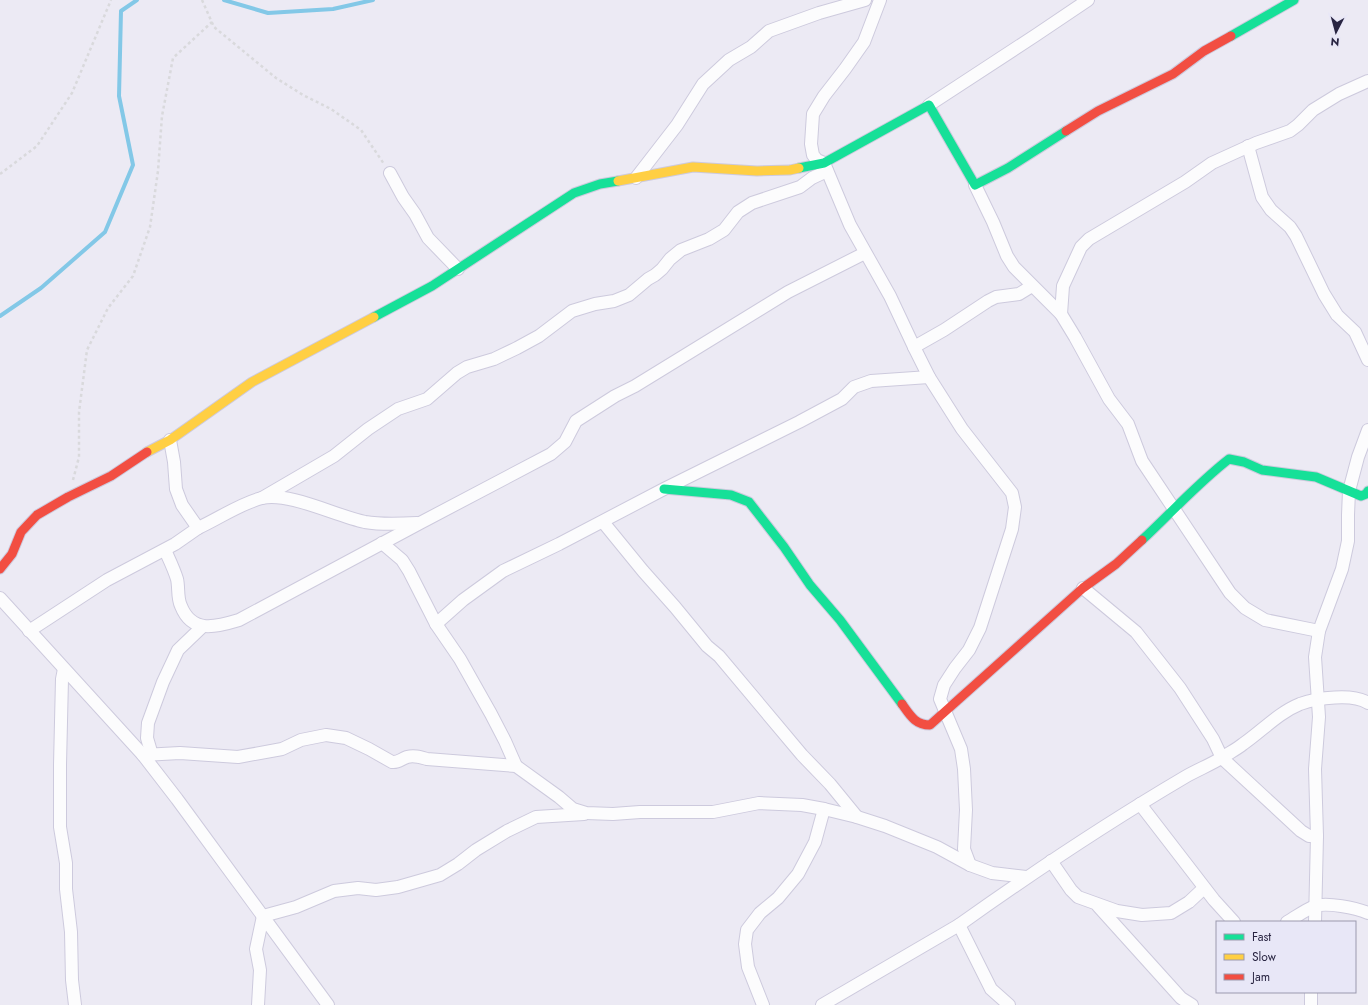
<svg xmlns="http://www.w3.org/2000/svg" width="1368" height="1005" font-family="Jost,sans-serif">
	<rect width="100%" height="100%" fill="#eceaf4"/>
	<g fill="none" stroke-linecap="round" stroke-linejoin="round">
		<!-- stream -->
		<g stroke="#83c8e7" stroke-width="4">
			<polyline points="224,0 268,13 333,9 373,0"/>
			<polyline points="0,316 41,288 105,232 133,165 119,96 121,11 137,0"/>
		</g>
		<defs>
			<g id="street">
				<polyline points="880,0 864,42 845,69 824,96 813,114 811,144 813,155 817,160 824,163 850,225 890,296 914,347 944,330 988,301 996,297 1019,294 1032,286"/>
				<polyline points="929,105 1036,35 1088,0"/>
				<polyline points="1248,146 1262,197 1271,210 1290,227 1296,236 1324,294 1337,315 1355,332 1368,360"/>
				<polyline points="390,173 403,197 415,214 428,238 458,269"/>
				<polyline points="636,178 677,125 703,84 729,60 751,47 769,31 819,13 865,0"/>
				<polyline points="975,185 993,222 1007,256 1014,267 1061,314 1075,337 1109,399 1128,424 1142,461 1230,593 1245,608 1265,620 1319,631"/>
				<polyline points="1061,314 1063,286 1081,247 1089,239 1185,182 1212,163 1256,143 1290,131 1298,125 1313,110 1339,94 1368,81"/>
				<polyline points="914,347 929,377 962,429 1012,493 1015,507 1012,529 980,628 969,650 955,668 944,685 940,699 961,749 964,769 966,810 964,849 970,865"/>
				<polyline points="262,498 334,456 368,429 398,409 427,399 457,373 467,367 494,359 517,348 539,336 572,311 595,304 614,301 629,295 648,279 655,275 662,269 670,259 681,250 709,239 724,230 738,212 752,203 800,187 812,178 827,171"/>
				<polyline points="603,522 643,571 675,607 707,646 719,656 802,755 830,784 857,817"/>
				<path d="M198 528C218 519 241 503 262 498 290 492 336 516 365 522 382 525 400 524 417 523"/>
				<polyline points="382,543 402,560 409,571 436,624 460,659 491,714 505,741 516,766"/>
				<path d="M165 550C169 559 174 569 177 579 179 587 177 598 181 606 192 634 216 627 239 620L420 523 551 454 565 442 576 421 615 396 635 386 788 292 865 253"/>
				<polyline points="1083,588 1136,632 1180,688 1213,739 1222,758 1301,831 1309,836 1317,836"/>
				<polyline points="0,598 143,755 177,799 328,1005"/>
				<polyline points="436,624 463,600 503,571 559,544 664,489 799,422 842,399 854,387 871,381 929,377"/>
				<polyline points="29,631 107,580 175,544 198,528 182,505 176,489 174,462 170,440"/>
				<polyline points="64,669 62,679 60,765 60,827 66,863 66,889 71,932 72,980 75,1005"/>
				<path d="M143 755 180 753 238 757 282 749 301 740 326 735 346 738 369 749 392 762C398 763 401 759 407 757 414 755 420 757 427 759L516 766 559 797 573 809 586 813 613 814 640 812H713L759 803 802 805 824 809 857 817 885 826 937 847 970 865 992 873 1026 877"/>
				<polyline points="152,755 147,738 148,723 163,682 178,650 202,627"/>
				<polyline points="1140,804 1214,900 1234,922"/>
				<polyline points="1051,861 1071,890 1078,897 1117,911 1142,915 1171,913 1189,902 1204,888"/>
				<polyline points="1098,906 1181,998 1192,1005"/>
				<path d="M1287 922C1296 917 1305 910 1315 906 1327 902 1356 908 1368 913"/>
				<polyline points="1315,922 1317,836 1315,769 1319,717 1315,657 1319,631 1342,569 1348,541 1348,515 1349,491 1358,457 1368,430"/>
				<polyline points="258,1005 260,970 256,949 263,916 296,907 334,891 358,888 376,890 398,887 440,875 458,864 476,850 507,831 536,817 584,814"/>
				<polyline points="763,1005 748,967 745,944 747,930 760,913 778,898 798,874 815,842 824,809"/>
				<polyline points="822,1005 959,925"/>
				<path d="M1009 1005 991 989 959 925C1032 873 1107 823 1185 777 1197 770 1210 765 1223 757 1229 753 1237 749 1243 744 1262 731 1278 713 1300 704 1317 698 1353 693 1368 703"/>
				<polyline points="1311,1005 1311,992"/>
			</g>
			<g id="fast">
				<polyline points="1231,36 1294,0"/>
				<polyline points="799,168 824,163 929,105 975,185 1008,168 1066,131"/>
				<polyline points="374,317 432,286 574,193 600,184 618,181"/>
				<polyline points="664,489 731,495 749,502 784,547 810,585 840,620 902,704"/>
				<path d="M1142 540C1171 513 1198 483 1229 459L1244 462 1262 470 1316 477 1361 496 1366 494 1368 491"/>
			</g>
			<g id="slow">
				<polyline points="618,181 693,167 757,171 790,170 799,168"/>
				<polyline points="147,452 170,440 252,382 374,317"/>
			</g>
			<g id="jam">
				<polyline points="1066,131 1098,111 1173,74 1204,51 1231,36"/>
				<polyline points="0,569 12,554 21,532 37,515 68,497 111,476 147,452"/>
				<path d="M902 704C910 715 915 725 930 725L1083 588 1116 564 1142 540"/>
			</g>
		</defs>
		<!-- street casing -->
		<use href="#street" stroke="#cdcadd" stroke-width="14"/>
		<!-- fast casing -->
		<use href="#fast" stroke="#cdcadd" stroke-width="11"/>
		<!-- slow casing -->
		<use href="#slow" stroke="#cdcadd" stroke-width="11"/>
		<!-- jam casing -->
		<use href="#jam" stroke="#cdcadd" stroke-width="11"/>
		<!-- path -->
		<g stroke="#d9d9dc" stroke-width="2.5" stroke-dasharray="3 3" stroke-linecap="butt">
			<polyline points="202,0 214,27 276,78 303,95 331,109 361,130 384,164"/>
			<polyline points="0,174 37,146 72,93 111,0"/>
			<polyline points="73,480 79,457 79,412 87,350 108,308 133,276 150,227 158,171 162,116 173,58 212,22"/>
		</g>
		<!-- street -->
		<use href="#street" stroke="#fcfcfd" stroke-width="12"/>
		<!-- fast -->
		<use href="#fast" stroke="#16e098" stroke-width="9"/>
		<!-- slow -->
		<use href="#slow" stroke="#ffcf43" stroke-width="9"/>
		<!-- jam -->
		<use href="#jam" stroke="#f24e42" stroke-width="9"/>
	</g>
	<!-- legend -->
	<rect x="1216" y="921" width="140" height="72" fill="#e8e7f7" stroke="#9b99ae"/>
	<rect x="1224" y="934" width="20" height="6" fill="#16e098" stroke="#9b99ae"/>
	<text x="1252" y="941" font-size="12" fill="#282441">Fast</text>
	<rect x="1224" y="954" width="20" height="6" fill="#ffcf43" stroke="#9b99ae"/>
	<text x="1252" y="961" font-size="12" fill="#282441">Slow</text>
	<rect x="1224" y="974" width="20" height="6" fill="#f24e42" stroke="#9b99ae"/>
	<text x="1252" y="981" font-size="12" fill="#282441">Jam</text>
	<!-- north arrow -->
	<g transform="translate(1336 32) rotate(186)" stroke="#e8e7f7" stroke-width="3" paint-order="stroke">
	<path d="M0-3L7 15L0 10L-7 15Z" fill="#282441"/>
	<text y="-6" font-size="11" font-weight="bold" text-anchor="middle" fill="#282441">N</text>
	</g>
</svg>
